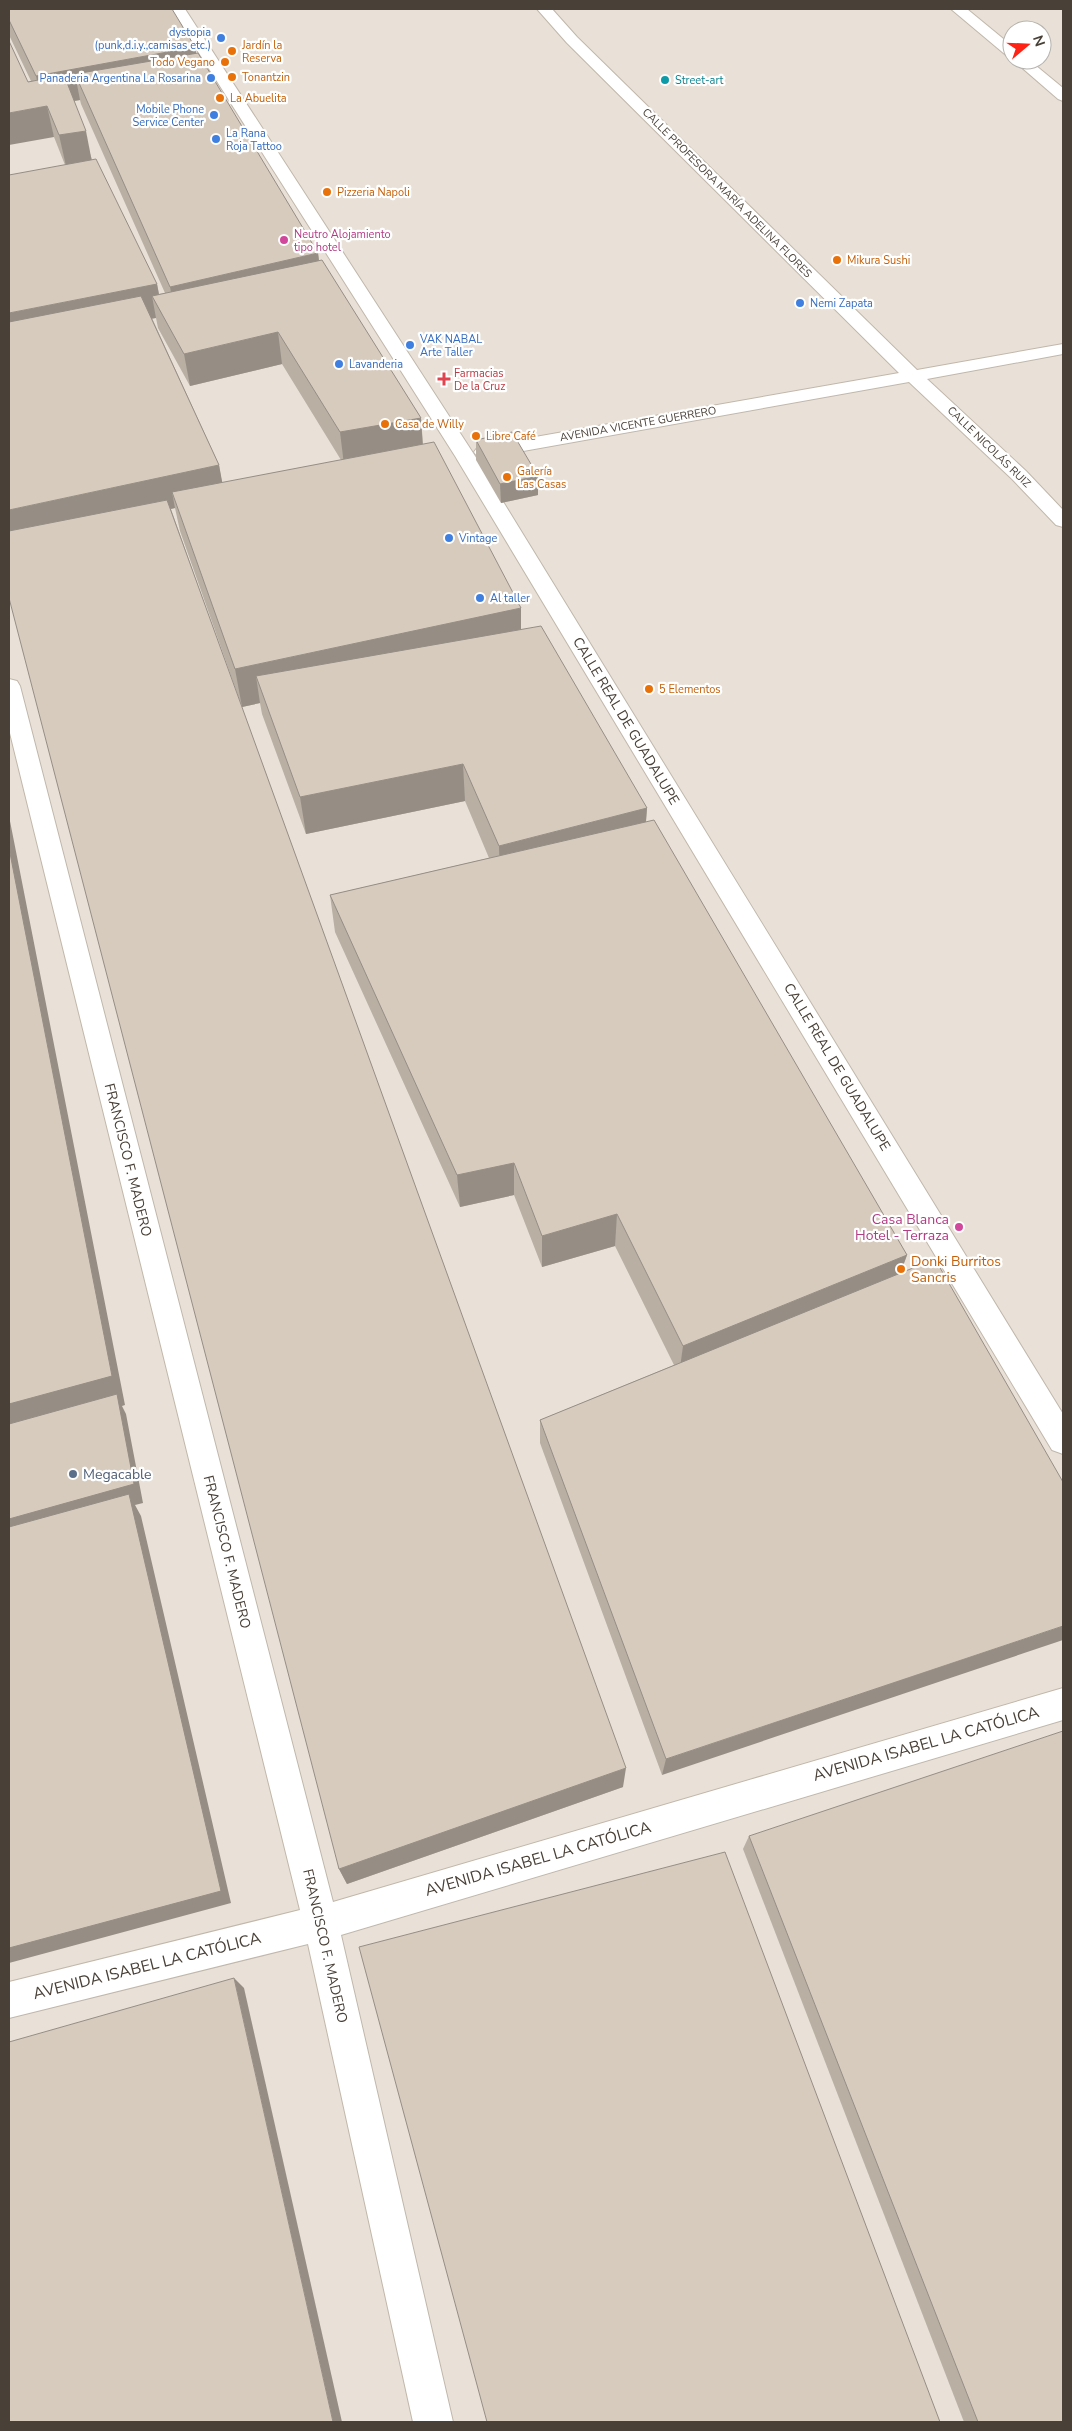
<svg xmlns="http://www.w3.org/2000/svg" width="1072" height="2431" font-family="'Nunito Sans',sans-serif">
	<rect width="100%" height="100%" fill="#f5f0e9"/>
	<!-- residential -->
	<path fill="#e9e1d7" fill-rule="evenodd" d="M9 9H1063V2422H9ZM1012 30H1042V60H1012Z"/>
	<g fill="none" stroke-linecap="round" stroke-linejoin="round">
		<defs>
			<g id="minor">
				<polygon points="171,9 185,9 475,456 1063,1414 1063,1454 1052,1450 455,456"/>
				<polygon points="537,9 552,9 577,37 917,370 1063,344 1063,354 927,379 1026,471 1063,510 1063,527 1056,525 1012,479 909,382 484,458 477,456 474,452 477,448 484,446 899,373 567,43"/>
				<polygon points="951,9 967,9 1012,46 1012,57 1007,56"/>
				<polygon points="1013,60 1029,60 1063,88 1063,101 1058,99"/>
				<polygon points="9,679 17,681 20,686 333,1902 1063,1688 1063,1720 341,1935 453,2422 413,2422 308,1944 9,2018 9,1982 300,1910 9,729"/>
			</g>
		</defs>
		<!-- minor casing -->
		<use href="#minor" stroke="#c1b7ab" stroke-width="2"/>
		<!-- minor -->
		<use href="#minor" fill="#fff" fill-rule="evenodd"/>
	</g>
	<!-- wall -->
	<g fill="#b9afa3" fill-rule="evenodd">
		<path d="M9 9 195 47 196 53 318 253 319 260 421 418 423 444 521 608V630L647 808 646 822 907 1255 900 1273 662 1775 540 1443V1420L674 1365 615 1246 542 1267 514 1195 460 1207 335 932 330 895 489 858 465 801 306 834 262 714 260 703 242 707 180 531 175 508 171 509 623 1787 347 1884 339 1869 65 165 54 137 28 82 31 81 9 35ZM80 100 81 104 165 293 159 294 157 284 92 160 74 101ZM152 318H156L158 328 190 386 282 364 341 460 222 483 219 465Z"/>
		<polygon points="476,440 538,476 538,495 501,503 476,460"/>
		<polygon points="749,1836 1063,2422 964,2422 743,1849"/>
	</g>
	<!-- shaded-wall -->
	<g fill="#968e85">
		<polygon points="195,47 200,77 75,74 80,100 43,106 36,76"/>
		<polygon points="47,106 54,137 9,145 9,113"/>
		<polygon points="86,131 92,162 66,166 59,135"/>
		<polygon points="318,253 322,285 176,319 170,287"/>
		<polygon points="157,284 163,316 152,296 156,318 9,347 9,313"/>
		<polygon points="278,332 282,364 190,386 184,354"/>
		<polygon points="421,418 423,450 344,465 340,432"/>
		<polygon points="219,465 225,497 172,492 175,508 9,544 9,510"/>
		<polygon points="538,476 538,495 501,503 500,484"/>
		<polygon points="521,608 521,646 256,676 260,703 242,707 235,669"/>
		<polygon points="463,764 465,801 306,834 300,797"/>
		<polygon points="647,808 644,845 500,883 499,846"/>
		<polygon points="9,816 125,1405 122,1406 126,1414 143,1503 135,1505 141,1516 231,1903 9,1963"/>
		<polygon points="514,1163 514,1195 460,1207 457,1175"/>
		<polygon points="617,1214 615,1246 542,1267 542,1236"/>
		<polygon points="907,1255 896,1286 679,1375 683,1346"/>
		<polygon points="1063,1626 1063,1640 662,1775 666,1759"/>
		<polygon points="626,1768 623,1787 347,1884 339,1869"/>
		<polygon points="234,1978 244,1988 342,2422 333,2422"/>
	</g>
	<!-- building -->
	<g fill="#d7cbbe" stroke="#968e85">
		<polygon points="9,9 172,9 195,47 36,76 9,20"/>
		<polygon points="9,41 28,82 64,75 86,131 59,135 47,106 9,113"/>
		<polygon points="198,53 318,253 170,287 75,74"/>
		<polygon points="96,159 157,284 9,313 9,175"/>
		<polygon points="322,260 421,418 340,432 278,332 184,354 152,296"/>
		<polygon points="141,296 219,465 9,510 9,322"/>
		<polygon points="512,432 538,476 500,484 476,440"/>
		<polygon points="434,442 521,608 235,669 172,492"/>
		<polygon points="167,500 626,1768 339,1869 9,598 9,531"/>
		<polygon points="541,626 647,808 499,846 463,764 300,797 256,676"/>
		<polygon points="654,820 907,1255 683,1346 617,1214 542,1236 514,1163 457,1175 330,895"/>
		<polygon points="9,848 112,1376 9,1404"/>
		<polygon points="935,1259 1063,1482 1063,1626 666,1759 540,1420"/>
		<polygon points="117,1394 134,1484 9,1519 9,1424"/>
		<polygon points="129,1494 221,1891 9,1948 9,1527"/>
		<polygon points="1063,1731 1063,2422 978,2422 749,1836"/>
		<polygon points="725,1852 940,2422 487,2422 359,1947"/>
		<polygon points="234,1978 333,2422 9,2422 9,2042"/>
	</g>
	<!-- markers -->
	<g fill="#3f7fe0" stroke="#fff" stroke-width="2">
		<circle cx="221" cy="38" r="5"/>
		<circle cx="211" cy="78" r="5"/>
		<circle cx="214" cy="115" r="5"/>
		<circle cx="216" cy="139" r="5"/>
		<circle cx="800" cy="303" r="5"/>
		<circle cx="410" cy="345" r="5"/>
		<circle cx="339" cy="364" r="5"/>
		<circle cx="449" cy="538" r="5"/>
		<circle cx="480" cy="598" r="5"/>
	</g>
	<g fill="#e8710a" stroke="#fff" stroke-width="2">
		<circle cx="232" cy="51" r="5"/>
		<circle cx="225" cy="62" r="5"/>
		<circle cx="232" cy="77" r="5"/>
		<circle cx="220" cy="98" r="5"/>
		<circle cx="327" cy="192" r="5"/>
		<circle cx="837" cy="260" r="5"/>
		<circle cx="385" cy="424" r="5"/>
		<circle cx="476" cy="436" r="5"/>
		<circle cx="507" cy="477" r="5"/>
		<circle cx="649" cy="689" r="5"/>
		<circle cx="901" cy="1269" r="5"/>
	</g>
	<circle fill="#0f9aa8" stroke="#fff" stroke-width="2" cx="665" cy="80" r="5"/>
	<g fill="#d1479c" stroke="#fff" stroke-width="2">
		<circle cx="284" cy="240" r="5"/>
		<circle cx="959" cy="1227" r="5"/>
	</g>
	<path fill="#e0444e" stroke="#fff" stroke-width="2" d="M441.5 371.5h5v5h5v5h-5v5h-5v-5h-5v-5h5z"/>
	<circle fill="#5c6f8a" stroke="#fff" stroke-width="2" cx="73" cy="1474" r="5"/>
	<g text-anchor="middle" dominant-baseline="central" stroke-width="4.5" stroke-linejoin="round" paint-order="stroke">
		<!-- far-shop labels -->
		<g font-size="11" fill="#366cbe" stroke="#fff" text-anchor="start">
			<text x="211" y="32" text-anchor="end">dystopia<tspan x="211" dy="13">(punk,d.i.y.,camisas etc.)</tspan></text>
			<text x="201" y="78" text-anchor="end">Panaderia Argentina La Rosarina</text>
			<text x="204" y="109" text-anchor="end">Mobile Phone<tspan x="204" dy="13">Service Center</tspan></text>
			<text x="226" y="133">La Rana<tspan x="226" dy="13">Roja Tattoo</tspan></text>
			<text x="810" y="303">Nemi Zapata</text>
			<text x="420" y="339">VAK NABAL<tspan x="420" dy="13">Arte Taller</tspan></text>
			<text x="349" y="364">Lavanderia</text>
			<text x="459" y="538">Vintage</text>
			<text x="490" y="598">Al taller</text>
		</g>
		<!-- far-food labels -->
		<g font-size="11" fill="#c56008" stroke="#fff" text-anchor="start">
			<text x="242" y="45">Jardín la<tspan x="242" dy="13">Reserva</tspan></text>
			<text x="215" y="62" text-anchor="end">Todo Vegano</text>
			<text x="242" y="77">Tonantzin</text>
			<text x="230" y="98">La Abuelita</text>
			<text x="337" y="192">Pizzeria Napoli</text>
			<text x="847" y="260">Mikura Sushi</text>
			<text x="395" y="424">Casa de Willy</text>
			<text x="486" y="436">Libre Café</text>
			<text x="517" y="471">Galería<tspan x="517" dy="13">Las Casas</tspan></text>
			<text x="659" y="689">5 Elementos</text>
		</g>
		<!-- far-culture labels -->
		<g font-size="11" fill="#0d838f" stroke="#fff" text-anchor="start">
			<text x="675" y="80">Street-art</text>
		</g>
		<!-- far-street labels -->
		<g font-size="11" fill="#494037" stroke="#fff">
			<text transform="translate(727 193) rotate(45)">CALLE PROFESORA MARÍA ADELINA FLORES</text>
			<text transform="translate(638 424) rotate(-10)">AVENIDA VICENTE GUERRERO</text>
			<text transform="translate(989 447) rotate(44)">CALLE NICOLÁS RUIZ</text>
		</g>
		<!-- far-hotel labels -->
		<g font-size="11" fill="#b23c85" stroke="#fff" text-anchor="start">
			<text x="294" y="234">Neutro Alojamiento<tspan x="294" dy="13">tipo hotel</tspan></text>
		</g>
		<!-- far-health labels -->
		<g font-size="11" fill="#be3a42" stroke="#fff" text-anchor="start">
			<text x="454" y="373">Farmacias<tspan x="454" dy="13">De la Cruz</tspan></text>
		</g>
		<!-- street labels -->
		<g font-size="14" fill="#494037" stroke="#fff">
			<text transform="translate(626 721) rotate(59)">CALLE REAL DE GUADALUPE</text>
			<text transform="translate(837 1067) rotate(59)">CALLE REAL DE GUADALUPE</text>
			<text transform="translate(128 1160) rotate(76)">FRANCISCO F. MADERO</text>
			<text transform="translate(227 1552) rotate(76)">FRANCISCO F. MADERO</text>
			<text transform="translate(325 1946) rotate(77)">FRANCISCO F. MADERO</text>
		</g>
		<!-- hotel labels -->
		<g font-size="14" fill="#b23c85" stroke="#fff" text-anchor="end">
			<text x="949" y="1219">Casa Blanca<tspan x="949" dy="16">Hotel - Terraza</tspan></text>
		</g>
		<!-- food labels -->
		<g font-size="14" fill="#c56008" stroke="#fff" text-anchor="start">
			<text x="911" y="1261">Donki Burritos<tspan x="911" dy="16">Sancris</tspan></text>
		</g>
		<!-- service labels -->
		<g font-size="14" fill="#4e5e75" stroke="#fff" text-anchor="start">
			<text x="83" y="1474">Megacable</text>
		</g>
		<!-- near-street labels -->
		<g font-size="16" fill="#494037" stroke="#fff">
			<text transform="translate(926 1744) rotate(-16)">AVENIDA ISABEL LA CATÓLICA</text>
			<text transform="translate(538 1859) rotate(-16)">AVENIDA ISABEL LA CATÓLICA</text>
			<text transform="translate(147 1966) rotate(-14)">AVENIDA ISABEL LA CATÓLICA</text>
		</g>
	</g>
	<!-- border -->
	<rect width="1072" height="2431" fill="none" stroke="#494037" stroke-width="20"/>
	<!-- north arrow -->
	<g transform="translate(1027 45) rotate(71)"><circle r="24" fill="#ffffff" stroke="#b6b3af"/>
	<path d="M0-4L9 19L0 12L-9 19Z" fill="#ff2315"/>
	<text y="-8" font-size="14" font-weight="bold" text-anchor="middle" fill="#494037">N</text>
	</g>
</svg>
